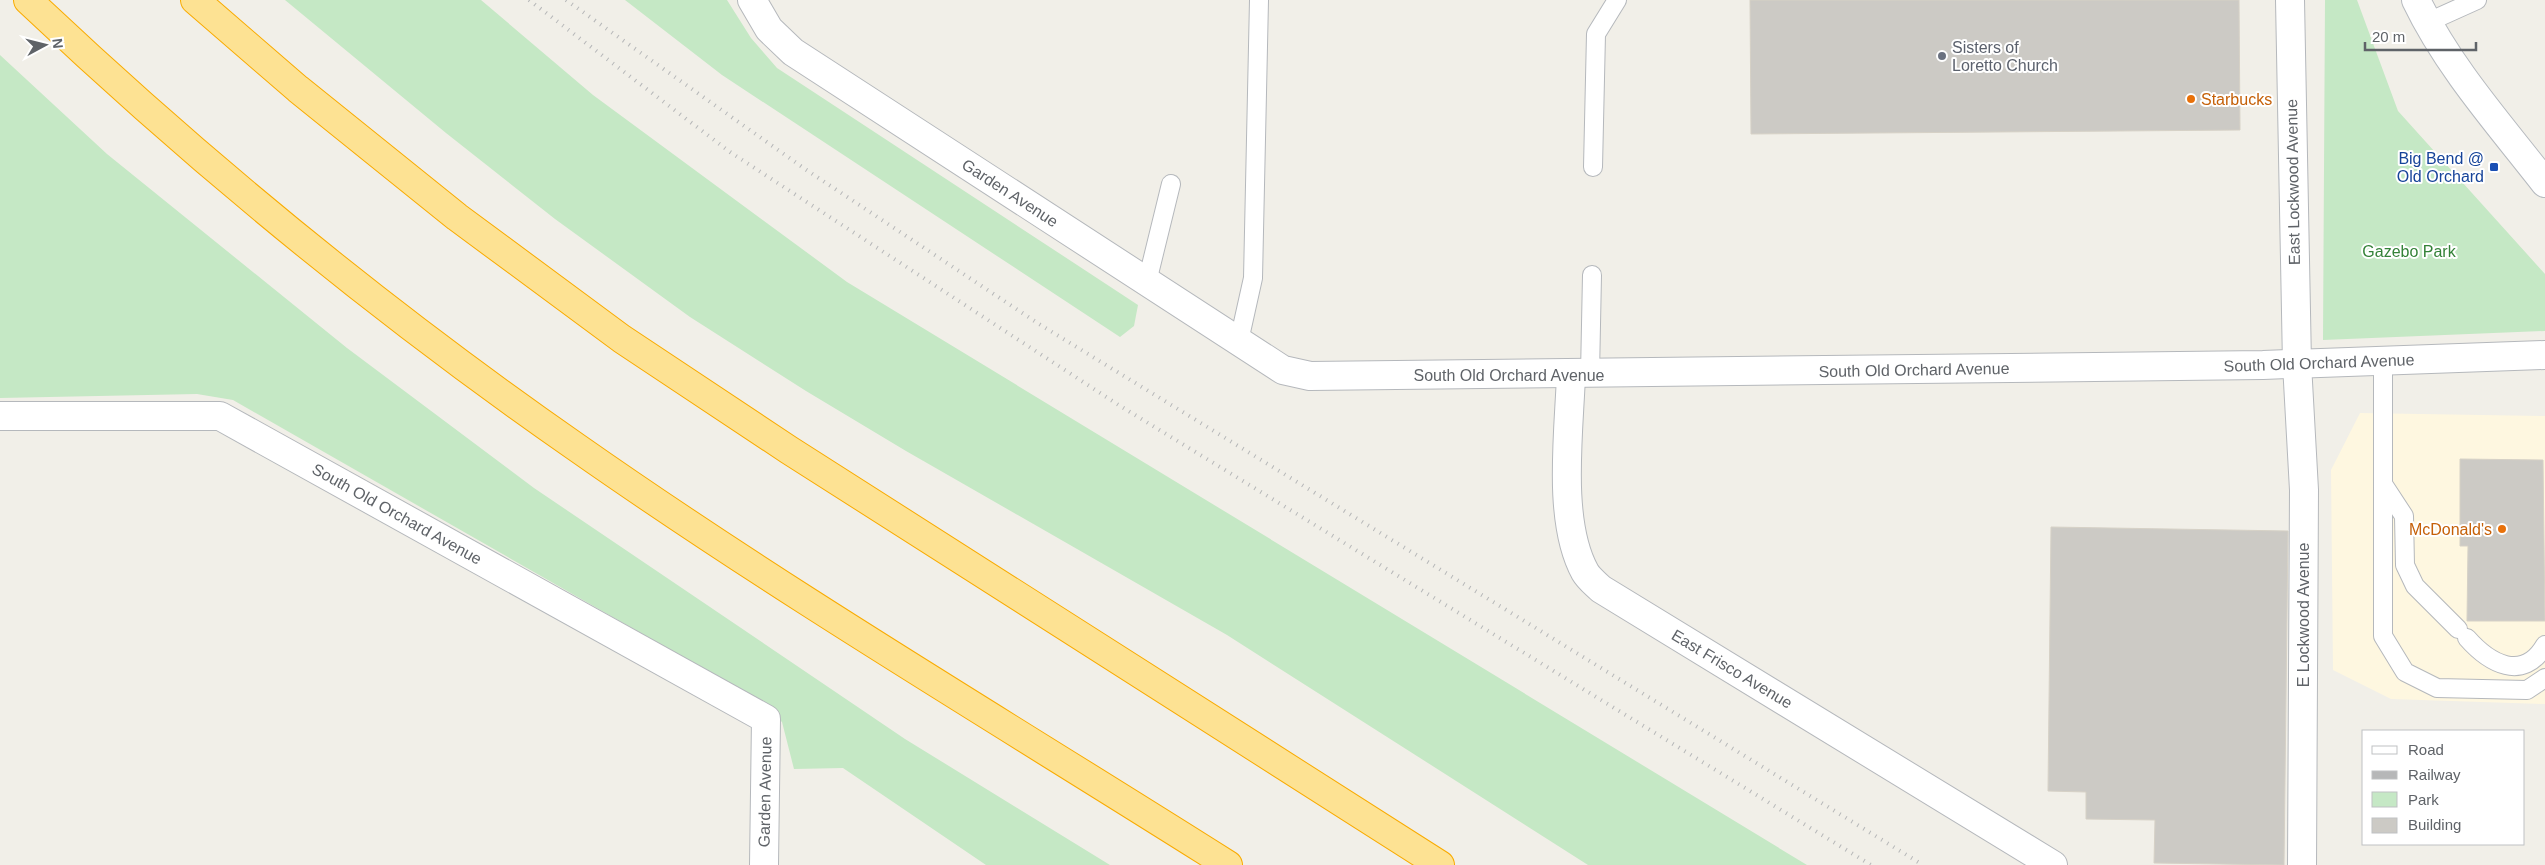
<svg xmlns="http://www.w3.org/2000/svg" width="2545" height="865" font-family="Arial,sans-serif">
	<rect width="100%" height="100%" fill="#f1efe8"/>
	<!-- commercial -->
	<polygon fill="#fef7e0" points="2360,413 2545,416 2545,704 2391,699 2333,670 2331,470"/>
	<!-- green -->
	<g fill="#c5e8c5">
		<polygon points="285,0 481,0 593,95 847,282 1807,865 1588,865 1227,635 906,451 806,391 690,317 555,219 446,133"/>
		<polygon points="625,0 727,0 751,38 777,68 1138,305 1134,326 1120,337 722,75"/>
		<polygon points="2325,0 2357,0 2398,111 2545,274 2545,331 2323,340"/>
		<polygon points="0,55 107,154 347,348 534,488 905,739 1110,865 986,865 843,768 794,769 782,722 758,700 233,400 197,394 0,398"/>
	</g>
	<!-- building -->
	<g fill="#cccac5" stroke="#d6d1c6">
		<polygon points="1750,0 2239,0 2240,130 1751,134"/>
		<polygon points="2460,459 2543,460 2545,621 2467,621 2468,546 2460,546"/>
		<polygon points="2051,527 2288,531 2284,865 2154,863 2155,820 2086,819 2086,792 2048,791"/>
	</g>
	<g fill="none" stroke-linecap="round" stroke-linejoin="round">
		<defs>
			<g id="lane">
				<polyline points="2426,23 2477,0"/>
				<polyline points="1593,167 1596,34 1617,0"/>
				<polyline points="1147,282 1171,184"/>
				<polyline points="1239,341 1253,278 1259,0"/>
				<polyline points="2383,361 2383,636 2405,672 2437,688 2527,690 2545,678"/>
				<polyline points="1590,374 1592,275"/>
				<polyline points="2383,484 2404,516 2405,565 2415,586 2458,629"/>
				<path d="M2467 638C2489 663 2523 683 2545 645"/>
			</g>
			<g id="street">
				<polyline points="752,0 769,29 793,52 1283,370 1310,376 2263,365 2545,355"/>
				<polyline points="2290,0 2297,364 2304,490 2302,865"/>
				<path d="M1571 375C1569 432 1557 521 1585 572 1589 579 1596 584 1601 589L2053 865"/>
				<polyline points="0,416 220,416 766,719 764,865"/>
			</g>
			<path id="secondary" d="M2416 0C2448 67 2500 125 2545 183"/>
			<g id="highway">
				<path d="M28 0C199 162 382 312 576 447 787 595 1010 727 1228 865"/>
				<polyline points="195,0 298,89 457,217 622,339 789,450 1440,865"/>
			</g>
		</defs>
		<!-- lane casing -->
		<use href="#lane" stroke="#b5b8bc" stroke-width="20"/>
		<!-- street casing -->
		<use href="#street" stroke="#b5b8bc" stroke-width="30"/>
		<!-- secondary casing -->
		<use href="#secondary" stroke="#b6babf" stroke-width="30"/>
		<!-- highway casing -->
		<use href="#highway" stroke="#f9ab00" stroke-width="30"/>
		<!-- lane -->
		<use href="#lane" stroke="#fff" stroke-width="18"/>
		<!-- street -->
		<use href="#street" stroke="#fff" stroke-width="28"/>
		<!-- secondary -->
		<use href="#secondary" stroke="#fff" stroke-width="28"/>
		<!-- highway -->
		<use href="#highway" stroke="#fde293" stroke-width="28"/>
		<!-- rail -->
		<g stroke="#b6b7b8" stroke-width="4" stroke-dasharray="1 6" stroke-linecap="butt">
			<polyline points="529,0 730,152 1117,404 1871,865"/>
			<polyline points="566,0 805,169 1039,324 1923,865"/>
		</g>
	</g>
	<!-- markers -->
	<circle fill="#6b7280" stroke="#fff" stroke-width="2" cx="1942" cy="56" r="5"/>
	<g fill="#e8710a" stroke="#fff" stroke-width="2">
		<circle cx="2191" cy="99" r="5"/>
		<circle cx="2502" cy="529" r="5"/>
	</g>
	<rect fill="#1a4fb4" stroke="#fff" stroke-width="2" x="2489" y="162" width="10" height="10" rx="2.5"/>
	<g text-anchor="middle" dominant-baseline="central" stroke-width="4" stroke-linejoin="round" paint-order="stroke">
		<!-- worship labels -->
		<g font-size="16" fill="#5b616d" stroke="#fff" text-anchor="start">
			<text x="1952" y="47">Sisters of<tspan x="1952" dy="18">Loretto Church</tspan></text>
		</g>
		<!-- food labels -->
		<g font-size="16" fill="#c56008" stroke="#fff" text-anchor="start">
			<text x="2201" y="99">Starbucks</text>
			<text x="2492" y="529" text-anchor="end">McDonald's</text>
		</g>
		<!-- transit labels -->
		<g font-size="16" fill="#164399" stroke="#fff" text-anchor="end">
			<text x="2484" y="158">Big Bend @<tspan x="2484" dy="18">Old Orchard</tspan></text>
		</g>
		<!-- street labels -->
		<g font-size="16" fill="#5f6368" stroke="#fff">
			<text transform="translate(2293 182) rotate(-91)">East Lockwood Avenue</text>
			<text transform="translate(1010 193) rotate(33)">Garden Avenue</text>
			<text transform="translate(2319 363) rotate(-2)">South Old Orchard Avenue</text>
			<text transform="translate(1914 370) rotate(-1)">South Old Orchard Avenue</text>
			<text x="1509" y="375">South Old Orchard Avenue</text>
			<text transform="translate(397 514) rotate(29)">South Old Orchard Avenue</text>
			<text transform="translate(2303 615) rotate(-90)">E Lockwood Avenue</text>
			<text transform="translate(1732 669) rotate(31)">East Frisco Avenue</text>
			<text transform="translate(765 792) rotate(-89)">Garden Avenue</text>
		</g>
		<!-- park labels -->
		<g font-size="16" fill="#348238" stroke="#fff">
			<text x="2409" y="251">Gazebo Park</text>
		</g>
	</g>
	<!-- legend -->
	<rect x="2362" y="730" width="162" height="115" fill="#ffffff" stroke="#bfc1c3"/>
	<rect x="2372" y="746" width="25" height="8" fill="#ffffff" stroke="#bfc1c3"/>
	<text x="2408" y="755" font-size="15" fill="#5f6368">Road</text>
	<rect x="2372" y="771" width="25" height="8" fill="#b6b7b8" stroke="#bfc1c3"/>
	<text x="2408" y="780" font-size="15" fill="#5f6368">Railway</text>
	<rect x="2372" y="792" width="25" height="15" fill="#c5e8c5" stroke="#bfc1c3"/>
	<text x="2408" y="805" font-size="15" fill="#5f6368">Park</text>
	<rect x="2372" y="818" width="25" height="15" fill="#cccac5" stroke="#bfc1c3"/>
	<text x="2408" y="830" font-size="15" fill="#5f6368">Building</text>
	<!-- north arrow -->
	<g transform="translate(45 45) rotate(83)" stroke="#ffffff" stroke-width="4" paint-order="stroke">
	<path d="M0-4L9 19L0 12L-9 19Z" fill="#5f6368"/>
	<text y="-8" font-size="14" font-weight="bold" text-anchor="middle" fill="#5f6368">N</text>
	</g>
	<!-- scale -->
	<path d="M2365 42v8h111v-8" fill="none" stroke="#5f6368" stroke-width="2.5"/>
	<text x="2372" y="42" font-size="15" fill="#5f6368" stroke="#ffffff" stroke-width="4" paint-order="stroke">20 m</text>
</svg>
